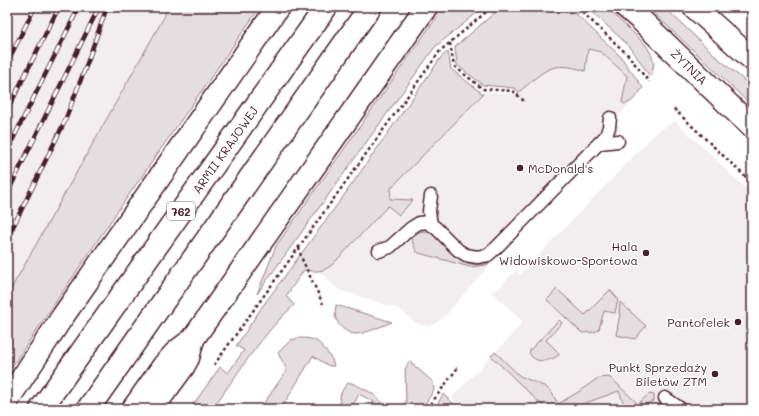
<svg xmlns="http://www.w3.org/2000/svg" width="759" height="416" font-family="Mali,sans-serif">
	<rect width="100%" height="100%" fill="#fff"/>
	<filter id="ink" filterUnits="userSpaceOnUse"><feTurbulence type="fractalNoise" baseFrequency=".025" numOctaves="2"/><feDisplacementMap in="SourceGraphic" scale="8" xChannelSelector="R" yChannelSelector="G"/><feConvolveMatrix kernelMatrix="1 2 1 2 8 2 1 2 1" color-interpolation-filters="sRGB"/></filter>
	<g filter="url(#ink)">
		<!-- built -->
		<g fill="#f2eeef">
			<polygon points="7,7 166,7 162,19 7,296"/>
			<polygon points="588,49 601,52 627,76 622,102 624,104 628,104 632,102 614,120 621,128 492,262 445,316 436,323 428,326 422,325 414,322 399,309 339,290 329,281 319,271 327,269 333,264 389,206 413,200 390,199 391,188 485,92 516,94 538,76 547,70 553,67 570,66 585,71"/>
			<polygon points="675,121 752,194 752,409 459,409 455,405 452,397 508,339 523,322 490,290 496,291 517,269 520,275 548,245 657,132"/>
		</g>
		<!-- green -->
		<g fill="#e5dee0" stroke="#987e86">
			<polygon points="167,7 260,7 119,209 7,374 7,296 164,17"/>
			<polygon points="445,7 484,7 435,47 257,294 276,246 438,15"/>
			<path d="M509 7H541L576 14 621 57 643 88C637 95 633 103 624 104L622 102 627 76 601 52 588 49 585 71C551 59 543 72 519 92L514 88 483 85 457 65 455 47 500 8Z"/>
			<polygon points="587,7 606,7 646,45 651,54 654,62 653,68 652,75 649,75 631,48"/>
			<polygon points="647,7 664,7 719,59 752,87 752,106 708,64"/>
			<path d="M448 52 451 69 483 94 391 188 390 199 413 200 399 215 388 206 333 264C324 272 316 272 304 270L286 296 294 305C261 335 238 374 212 409H190L220 367 228 373 244 350 236 346 262 307 345 194 442 56Z"/>
			<path d="M424 231 428 232 432 234C445 246 459 265 479 265 483 265 487 263 492 262L486 265 470 267 419 253 416 251 411 238 419 232Z"/>
			<polygon points="557,289 585,315 610,290 618,299 615,313 604,311 599,329 595,332 582,333 547,300"/>
			<polygon points="620,302 646,326 635,339 616,335 620,314 619,314"/>
			<path d="M336 305 392 322C384 325 365 334 356 334 346 334 337 325 335 315 335 312 336 308 336 305Z"/>
			<path d="M559 320 562 323 546 340 558 352 559 355C552 360 539 364 532 357 529 354 529 352 531 349Z"/>
			<path d="M300 338C314 338 319 341 327 352 330 357 333 360 334 366H329L313 356 281 409H260L287 370 278 353 291 340Z"/>
			<path d="M495 352 520 376 546 387 552 393 558 404 580 391 595 380 599 378 608 377 612 379 638 404 649 394 654 395V401L651 402C643 405 634 410 625 408L619 391 569 409H546L491 356Z"/>
			<polygon points="409,361 433,382 434,390 422,409 405,409 406,400 405,370"/>
			<path d="M348 383H352C363 389 383 395 382 409H379L380 405 359 394 351 409H341C338 399 340 391 348 383Z"/>
			<polygon points="443,394 459,409 435,409"/>
		</g>
		<g fill="none" stroke-linecap="round" stroke-linejoin="round">
			<defs>
				<g id="service">
					<polyline points="600,143 618,141"/>
					<polyline points="431,196 429,211 431,225"/>
					<polyline points="379,251 390,247 411,228 419,223 428,222 436,228 458,250 466,255 477,257 488,255 497,247 606,136 609,127 610,118"/>
					<polyline points="665,398 681,409"/>
				</g>
				<polyline id="minor" points="152,409 183,367 188,358 193,339"/>
				<g id="tertiary">
					<path id="s1" d="M626 7 641 20 752 127"/>
					<polyline points="694,7 752,59"/>
				</g>
				<g id="primary">
					<polyline points="7,401 61,319 278,7"/>
					<path id="s2" d="M41 409 326 7"/>
					<polyline points="88,409 370,7"/>
					<polyline points="133,409 164,365 177,351 193,339 426,7"/>
				</g>
			</defs>
			<!-- service casing -->
			<use href="#service" stroke="#4a1f2b" stroke-width="15"/>
			<!-- minor casing -->
			<use href="#minor" stroke="#4a1f2b" stroke-width="25"/>
			<!-- tertiary casing -->
			<use href="#tertiary" stroke="#4a1f2b" stroke-width="25"/>
			<!-- primary casing -->
			<use href="#primary" stroke="#4a1f2b" stroke-width="25"/>
			<!-- path -->
			<g stroke="#4a1f2b" stroke-width="2.5" stroke-dasharray="3 3" stroke-linecap="butt">
				<polyline points="566,7 580,10 628,55 649,82"/>
				<polyline points="450,43 454,66 483,89 513,91 524,101"/>
				<polyline points="674,109 752,183"/>
				<polyline points="299,247 301,257 323,304"/>
				<polyline points="214,365 440,51 492,7"/>
				<polyline points="427,409 459,366"/>
			</g>
			<!-- service -->
			<use href="#service" stroke="#fff" stroke-width="12"/>
			<!-- minor -->
			<use href="#minor" stroke="#fff" stroke-width="22"/>
			<!-- tertiary -->
			<use href="#tertiary" stroke="#fff" stroke-width="22"/>
			<!-- primary -->
			<use href="#primary" stroke="#fff" stroke-width="22"/>
			<defs>
				<g id="rail">
					<polyline points="7,63 35,7"/>
					<polyline points="7,111 59,7"/>
					<polyline points="7,151 79,7"/>
					<polyline points="7,194 99,7"/>
					<polyline points="7,239 64,123 85,69 107,7"/>
				</g>
			</defs>
			<!-- rail casing -->
			<use href="#rail" stroke="#4a1f2b" stroke-width="4.5"/>
			<!-- rail -->
			<use href="#rail" stroke="#fff" stroke-width="3" stroke-dasharray="9" stroke-linecap="butt"/>
		</g>
	</g>
	<!-- markers -->
	<g fill="#4a1f2b" stroke="#fff" stroke-width="1.5">
		<circle cx="520" cy="168" r="4"/>
		<circle cx="646" cy="253" r="4"/>
		<circle cx="738" cy="322" r="4"/>
		<circle cx="715" cy="374" r="4"/>
	</g>
	<g text-anchor="middle" dominant-baseline="central" stroke-width="3" stroke-linejoin="round" paint-order="stroke">
		<!-- shield labels -->
		<rect fill="#fff" stroke="#80626b" stroke-width="1" x="167" y="202" width="28" height="18" rx="3"/>
		<g font-size="11" font-weight="bold" fill="#4a1f2b">
			<text x="181" y="211">762</text>
		</g>
		<!-- street labels -->
		<g font-size="12" fill="#4a1f2b" stroke="#fff">
			<text stroke="none"><textPath href="#s1" startOffset="87">ŻYTNIA</textPath></text>
			<text stroke="none"><textPath href="#s2" startOffset="318">ARMII KRAJOWEJ</textPath></text>
		</g>
		<!-- poi labels -->
		<g font-size="12" fill="#4a1f2b" stroke="#fff" text-anchor="end">
			<text x="528" y="168" text-anchor="start">McDonald's</text>
			<text x="638" y="246">Hala<tspan x="638" dy="14">Widowiskowo-Sportowa</tspan></text>
			<text x="730" y="322">Pantofelek</text>
			<text x="707" y="367">Punkt Sprzedaży<tspan x="707" dy="14">Biletów ZTM</tspan></text>
		</g>
	</g>
	<!-- margin -->
	<rect width="759" height="416" fill="none" stroke="#fff" stroke-width="24"/>
	<rect x="12" y="12" width="735" height="392" fill="none" stroke="#4a1f2b" stroke-width="1.5" filter="url(#ink)"/>
</svg>
